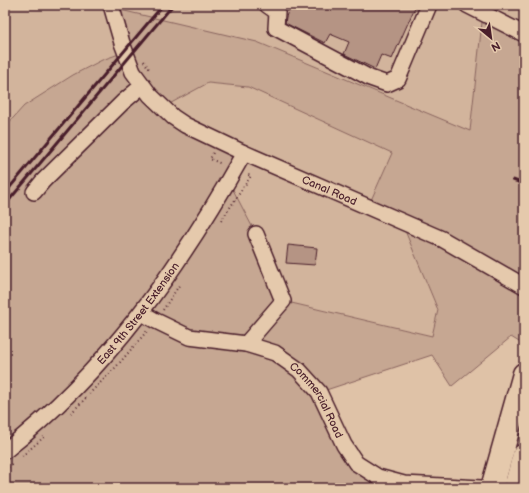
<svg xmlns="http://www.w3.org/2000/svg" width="529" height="493" font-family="'Balsamiq Sans',sans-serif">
	<rect width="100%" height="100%" fill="#dfc2a7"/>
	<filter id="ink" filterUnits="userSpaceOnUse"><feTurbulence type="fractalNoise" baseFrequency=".025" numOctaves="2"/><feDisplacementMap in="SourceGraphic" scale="8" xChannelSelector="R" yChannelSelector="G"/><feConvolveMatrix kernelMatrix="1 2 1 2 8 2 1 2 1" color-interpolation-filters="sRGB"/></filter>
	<g filter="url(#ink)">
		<!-- built -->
		<g fill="#d2b49c">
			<polygon points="5,5 524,5 524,34 483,13 470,131 257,42 122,53 102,60 73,75 24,106 5,127"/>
			<polygon points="208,83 248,87 392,153 368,207 401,221 438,310 432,336 283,301 256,234 228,180 162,108"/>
		</g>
		<!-- green -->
		<path fill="#c6a792" stroke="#88635e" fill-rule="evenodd" d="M112 8 257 42 470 131 483 13 524 34V345L511 337 452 386 432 355 320 392 344 445 395 488H204L175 486 169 488H5V127L24 106 73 75 102 60 122 53ZM208 83 248 87 392 153 368 207 401 221 438 310 432 336 283 301 256 234 228 180 244 153 162 108Z"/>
		<!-- building -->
		<g fill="#b59484" stroke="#4a1f2b">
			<polygon points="290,5 416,5 392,59 381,55 375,69 344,54 349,42 330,34 325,43 285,23 286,17"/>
			<polygon points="288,245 317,248 315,265 286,263"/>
		</g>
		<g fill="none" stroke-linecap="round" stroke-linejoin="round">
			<defs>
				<g id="minor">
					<path id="s1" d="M111 5 122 43 133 72 150 95 173 117 185 125 244 153 442 239 524 286"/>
					<polyline points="267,5 277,12 276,28 370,78 387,84 398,79 429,5"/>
					<polyline points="467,5 524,34"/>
					<polyline points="34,192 43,181 123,102 142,86"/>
					<path id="s2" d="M142 313 156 321 189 337 246 344 275 353 299 370 319 392 344 445 356 463 378 477 404 484 481 488"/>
					<polyline points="246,344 283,301 256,234"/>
					<path id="s3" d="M5 451C108 370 180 267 244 153"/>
				</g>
				<g id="highway">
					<polyline points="492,488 524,374"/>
					<polyline points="515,488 524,455"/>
				</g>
			</defs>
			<!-- minor casing -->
			<use href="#minor" stroke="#4a1f2b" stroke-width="18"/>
			<!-- highway casing -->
			<use href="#highway" stroke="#4a1f2b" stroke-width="25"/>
			<!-- path -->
			<g stroke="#4a1f2b" stroke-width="2" stroke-dasharray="1 3" stroke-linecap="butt">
				<polyline points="144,61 149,69"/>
				<polyline points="213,153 210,159 222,164"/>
				<polyline points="221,221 251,176 246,174"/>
				<polyline points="163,310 180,284"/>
				<polyline points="89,394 116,367 147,331"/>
				<polyline points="71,413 86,398"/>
				<polyline points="22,456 44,437"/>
				<polyline points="5,470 13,463"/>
			</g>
			<!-- minor -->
			<use href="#minor" stroke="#e5c9ac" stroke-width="15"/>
			<!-- highway -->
			<use href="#highway" stroke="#e5c9ac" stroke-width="22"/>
			<!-- rail -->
			<g stroke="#4a1f2b" stroke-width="3">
				<polyline points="513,180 524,184"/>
				<polyline points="5,193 163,5"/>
				<polyline points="5,205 173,5"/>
			</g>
		</g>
	</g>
	<g text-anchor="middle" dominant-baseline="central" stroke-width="4" stroke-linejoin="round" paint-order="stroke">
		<!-- street labels -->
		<g font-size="11" fill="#4a1f2b" stroke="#e5c9ac">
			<text stroke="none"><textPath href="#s1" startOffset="304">Canal Road</textPath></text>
			<text stroke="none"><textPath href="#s3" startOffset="192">East 9th Street Extension</textPath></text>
			<text stroke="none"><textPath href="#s2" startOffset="205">Commercial Road</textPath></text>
		</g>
	</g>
	<!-- margin -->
	<rect width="529" height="493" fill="none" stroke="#e5c9ac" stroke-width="20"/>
	<rect x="10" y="10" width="509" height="473" fill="none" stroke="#4a1f2b" stroke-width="1.5" filter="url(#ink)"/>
	<!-- north arrow -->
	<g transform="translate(491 38) rotate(151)" stroke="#e5c9ac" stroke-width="3" paint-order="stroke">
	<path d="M0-3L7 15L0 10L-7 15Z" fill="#4a1f2b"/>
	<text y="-6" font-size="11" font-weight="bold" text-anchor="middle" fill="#4a1f2b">N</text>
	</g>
</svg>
